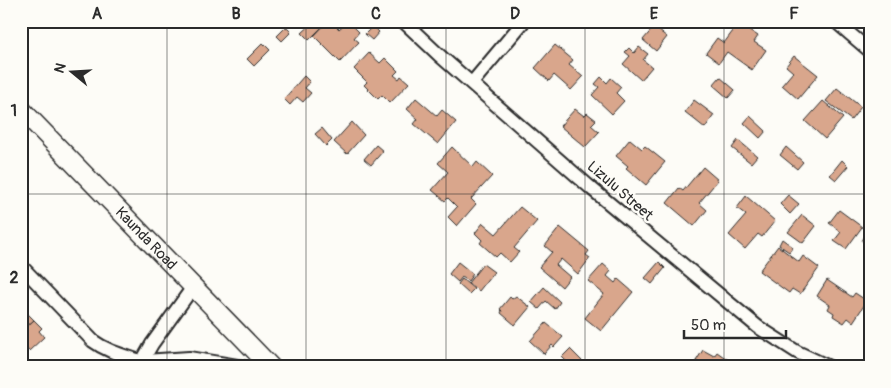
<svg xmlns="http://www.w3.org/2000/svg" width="891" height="388" font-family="Pangolin,sans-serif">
	<rect width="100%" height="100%" fill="#fdfcf7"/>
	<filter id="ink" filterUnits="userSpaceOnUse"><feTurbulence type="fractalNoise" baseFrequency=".02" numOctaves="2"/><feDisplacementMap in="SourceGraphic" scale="10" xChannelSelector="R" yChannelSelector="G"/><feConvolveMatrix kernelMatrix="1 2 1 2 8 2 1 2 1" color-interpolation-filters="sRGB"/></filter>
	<g filter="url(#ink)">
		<!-- building -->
		<g fill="#d9a68c" stroke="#2b2b2b">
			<polygon points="315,21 319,21 323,26 309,40 302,33"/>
			<polygon points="328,21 331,21 339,29 348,21 359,32 354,38 359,42 340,62 314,36"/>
			<polygon points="739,23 758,36 754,42 766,50 752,70 727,52 719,63 706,53 717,38 724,43"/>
			<polygon points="373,26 379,32 372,40 365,34"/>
			<polygon points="286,27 291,32 282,41 277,36"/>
			<polygon points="654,27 667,37 656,51 643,40"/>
			<polygon points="263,43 270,50 254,66 247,59"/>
			<polygon points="555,45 573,60 569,65 583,77 571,90 554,75 549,81 535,68"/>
			<polygon points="639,47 648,54 643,60 652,67 641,80 623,64 630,56 625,52 629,48 634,53"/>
			<polygon points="369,53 380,63 385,58 398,71 394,75 399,79 401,76 409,83 390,103 382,95 378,99 364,85 367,82 354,69"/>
			<polygon points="794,56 818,75 798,99 782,85 793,72 786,66"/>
			<polygon points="304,76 310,82 305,88 311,93 303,102 297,97 290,105 284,99"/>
			<polygon points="601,77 607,83 611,78 621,87 616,93 624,101 612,114 592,95 599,87 595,84"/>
			<polygon points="720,77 735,90 728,98 713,85"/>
			<polygon points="837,88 861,107 851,120 826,101"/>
			<polygon points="416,98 437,116 442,110 456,122 438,144 414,124 418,119 407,109"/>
			<polygon points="694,100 714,115 705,128 685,112"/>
			<polygon points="823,101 843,118 825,139 805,121"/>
			<polygon points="575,109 584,116 587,113 596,120 591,125 599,132 585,147 560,126"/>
			<polygon points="750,116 766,131 760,138 744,123"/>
			<polygon points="352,122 364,135 347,154 334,142"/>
			<polygon points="322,128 332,140 326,146 315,134"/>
			<polygon points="630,139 642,149 645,146 665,162 646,185 626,168 628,166 616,156"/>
			<polygon points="738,140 757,156 751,163 732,148"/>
			<polygon points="376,145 383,151 371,165 364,159"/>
			<polygon points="452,147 473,167 477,162 492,176 471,199 476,204 457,226 448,217 457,207 448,198 445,201 432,190 448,172 438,163"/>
			<polygon points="786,147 803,162 797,169 780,155"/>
			<polygon points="842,160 848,166 836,180 830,175"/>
			<polygon points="703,167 718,180 699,203 707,210 694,226 667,203 679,188 683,191"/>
			<polygon points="788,195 799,204 790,214 780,204"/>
			<polygon points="746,196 775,221 762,237 758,234 745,249 729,235 746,215 737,208"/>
			<polygon points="520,207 537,221 514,248 519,252 510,262 500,253 496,257 480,243 482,240 475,233 483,223 496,234"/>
			<polygon points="839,210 862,227 846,249 834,241 841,232 829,223"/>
			<polygon points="802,215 816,226 803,243 788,232"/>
			<polygon points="560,227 589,251 586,255 590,258 578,274 561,259 556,265 570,277 562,287 539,267 552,252 545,246"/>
			<polygon points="868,230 870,231 870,246 862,241"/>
			<polygon points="782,239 793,247 789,252 779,245"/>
			<polygon points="778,246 799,262 803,256 819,268 800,294 792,289 789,293 759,271"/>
			<polygon points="458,262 473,274 468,281 462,277 458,282 449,274"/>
			<polygon points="659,262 665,268 652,284 645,278"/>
			<polygon points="483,264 494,272 479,291 468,283"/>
			<polygon points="603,264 611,271 607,276 615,283 618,279 633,292 601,331 585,318 604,294 588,281"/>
			<polygon points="462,279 474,289 469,294 458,284"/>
			<polygon points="827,280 852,297 855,293 867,301 853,322 848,318 844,323 833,316 834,313 828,309 830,305 817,296"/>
			<polygon points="544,287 560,302 555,309 546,301 539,309 531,302"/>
			<polygon points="516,296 530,307 515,325 501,313 502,311 500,309 510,297 512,299"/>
			<polygon points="21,312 23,314 26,312 34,320 21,332"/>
			<polygon points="34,320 42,328 39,331 44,337 29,351 21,343 21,332"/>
			<polygon points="546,323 563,337 554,347 552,345 544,354 530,341"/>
			<polygon points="570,349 582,361 576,367 572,367 562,357"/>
			<polygon points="703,350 714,356 717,352 734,364 732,367 700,367 701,364 696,361"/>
		</g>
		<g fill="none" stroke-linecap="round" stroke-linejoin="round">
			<defs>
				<g id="street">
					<polyline points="403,21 439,55 592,189 758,327 797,352 829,367"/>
					<polyline points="835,21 870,51"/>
					<polyline points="472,83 524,21"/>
					<path d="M21 266 93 341C112 355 134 357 155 367"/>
					<polyline points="145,361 189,358 243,367"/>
					<polyline points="140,365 152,344 193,287"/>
				</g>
				<g id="secondary">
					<path id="s1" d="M21 109 271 367"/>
				</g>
			</defs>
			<!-- street casing -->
			<use href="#street" stroke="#2b2b2b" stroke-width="16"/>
			<!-- secondary casing -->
			<use href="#secondary" stroke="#2b2b2b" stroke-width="21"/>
			<!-- street -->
			<use href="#street" stroke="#fdfcf7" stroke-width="12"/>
			<!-- secondary -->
			<use href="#secondary" stroke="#fdfcf7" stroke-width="18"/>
		</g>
	</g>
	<!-- grid -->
	<path fill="none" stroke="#2b2b2b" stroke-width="1" stroke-opacity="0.55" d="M167 21V367M306 21V367M446 21V367M585 21V367M724 21V367M21 194H870"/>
	<g text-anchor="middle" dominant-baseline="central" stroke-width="5" stroke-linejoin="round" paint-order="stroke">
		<!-- street labels -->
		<g font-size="15" fill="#2b2b2b" stroke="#fdfcf7">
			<text transform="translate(620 191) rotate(41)">Lizulu Street</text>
			<text stroke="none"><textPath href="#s1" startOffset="180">Kaunda Road</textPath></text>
		</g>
	</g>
	<!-- margin -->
	<rect width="891" height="388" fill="none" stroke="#fdfcf7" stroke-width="55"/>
	<!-- north arrow -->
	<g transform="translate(72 72) rotate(288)" stroke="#fdfcf7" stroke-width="4" paint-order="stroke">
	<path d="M0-4L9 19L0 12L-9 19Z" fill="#2b2b2b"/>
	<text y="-8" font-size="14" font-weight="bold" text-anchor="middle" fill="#2b2b2b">N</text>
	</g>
	<!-- scale -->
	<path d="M684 330v8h102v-8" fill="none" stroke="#2b2b2b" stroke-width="2.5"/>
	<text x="691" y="330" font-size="15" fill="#2b2b2b" stroke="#fdfcf7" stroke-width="4" paint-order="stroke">50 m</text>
	<rect x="28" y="28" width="836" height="332" fill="none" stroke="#2b2b2b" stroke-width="2"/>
	<g font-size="16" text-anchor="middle" font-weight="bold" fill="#2b2b2b">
		<text x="97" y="19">A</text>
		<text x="236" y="19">B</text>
		<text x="376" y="19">C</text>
		<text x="515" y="19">D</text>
		<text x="654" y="19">E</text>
		<text x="794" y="19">F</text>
		<text x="14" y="116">1</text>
		<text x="14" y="283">2</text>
	</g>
</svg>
